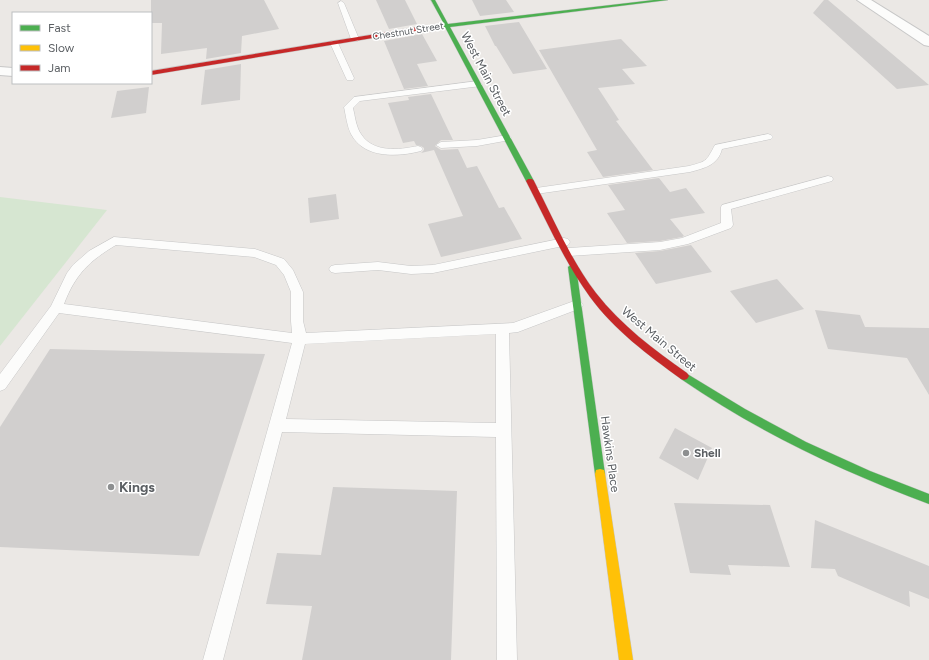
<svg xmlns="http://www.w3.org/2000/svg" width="929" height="660" font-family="Figtree,sans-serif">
	<rect width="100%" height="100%" fill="#ebe8e5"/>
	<!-- green -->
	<polygon fill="#d6e6d1" points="0,197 107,210 0,346"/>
	<!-- building -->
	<g fill="#d1cfce">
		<polygon points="151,0 264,0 279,29 242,36 241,53 206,59 207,48 161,54 162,23 151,23"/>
		<polygon points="376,0 405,0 417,24 389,29"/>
		<polygon points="472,0 506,0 514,12 480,16"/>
		<polygon points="824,0 828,0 929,85 897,89 813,13"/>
		<polygon points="519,22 547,69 513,74 496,46 495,46 485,26"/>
		<polygon points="422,34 437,61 417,64 428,86 404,89 384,41"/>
		<polygon points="621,39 647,66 622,69 635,84 598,88 619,120 616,121 653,170 603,177 587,152 597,150 539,50"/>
		<polygon points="241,64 240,100 201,105 205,70"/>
		<polygon points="149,87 146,113 111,118 117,91"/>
		<polygon points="431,94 453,140 441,140 435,146 441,150 458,149 467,168 477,166 499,208 504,207 522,239 441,257 428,224 463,216 434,150 421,153 424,150 424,148 421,146 416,145 414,141 403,143 388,103 409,100 408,97"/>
		<polygon points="659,178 670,192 686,188 705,213 670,219 684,236 682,237 660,241 627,243 607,213 625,210 608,185"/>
		<polygon points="336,194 339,219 310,223 308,198"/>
		<polygon points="691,245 712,272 656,284 635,253 660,251"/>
		<polygon points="777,279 804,309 756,323 730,291"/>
		<polygon points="815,310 860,315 865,327 929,328 929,395 907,358 828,349"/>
		<polygon points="50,349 265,354 199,556 0,547 0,427"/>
		<polygon points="675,428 712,448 698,480 659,458"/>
		<polygon points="333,487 457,491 451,660 302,660 312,606 266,604 277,553 321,555"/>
		<polygon points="674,503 770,505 790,567 728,565 731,575 690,573"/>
		<polygon points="815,520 929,566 929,599 909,591 910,607 838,576 835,569 811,568"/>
	</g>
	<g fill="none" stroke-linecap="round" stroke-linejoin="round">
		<defs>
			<g id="lane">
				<polygon points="341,1 344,3 359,39 358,41 352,41 351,39 338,3"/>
				<polygon points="331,41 334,41 338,43 354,78 353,80 347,80 346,78 330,43"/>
				<path d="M478 81 482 84 481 86 360 101 353 108C355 116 356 127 361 134 373 153 399 150 418 146L421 147 423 149 421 151C398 157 364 159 351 134 347 126 346 116 344 107L354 97Z"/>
				<path d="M768 134 771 135 773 137 771 139 722 149C718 165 705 168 690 172L536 194 531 191 536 188 689 166C708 161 706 161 715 145Z"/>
				<polygon points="507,135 510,136 512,138 510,140 477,146 441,148 436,145 441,142 477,140"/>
				<polygon points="828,176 832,177 833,179 832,181 731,209 733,225 731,228 688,244 660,250 569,256 565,255 563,252 565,249 569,248 660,242 682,238 721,223 721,207 722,205"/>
				<path d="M114 237 255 249 284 259 293 270 303 292V321L306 333 513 323 577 300 581 302 583 305 581 308 518 332 509 333 517 660H497L496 437 282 432 223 660H203L292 343 59 313 5 389 0 391V374L51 306 67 273 73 265 89 251ZM116 245 254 257 276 265 284 275 291 292V321L292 333 64 304C75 275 89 261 116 245ZM496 334V423L286 419 305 344Z"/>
				<polygon points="564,238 568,239 570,242 568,245 433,273 411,274 378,270 335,273 331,272 329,269 331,266 335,265 378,262 411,266 433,265"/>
			</g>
			<g id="street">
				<polygon points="857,0 871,0 929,36 929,46 924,45"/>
				<polygon points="0,67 13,68 13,76 0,75"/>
			</g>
			<g id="fast">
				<polygon points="431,0 435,0 448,24 654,0 668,0 450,27 534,181 530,183 526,181 445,27 425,30 422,28 444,24"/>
				<polygon points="572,264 576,267 605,474 604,478 600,479 596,478 595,474 568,267"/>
				<path d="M684 372 745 409 806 442 870 471 929 494V504C841 471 758 432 681 379L679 376 681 373Z"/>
			</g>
			<polygon id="slow" points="600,469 604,470 605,474 633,660 619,660 595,474 596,470"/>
			<g id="jam">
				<polygon points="425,26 428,28 427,29 151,75 151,71"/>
				<path d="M528 179H532L534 181C553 218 570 259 596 293 621 325 654 350 687 373L689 376 687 379 684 380 681 379C648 355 614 330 590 297 564 261 546 220 526 181Z"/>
			</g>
		</defs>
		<!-- lane casing -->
		<use href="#lane" stroke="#c7c7c7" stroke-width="1"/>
		<!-- street casing -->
		<use href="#street" stroke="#c7c7c7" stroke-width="2"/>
		<!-- fast casing -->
		<use href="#fast" stroke="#c7c7c6" stroke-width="1"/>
		<!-- slow casing -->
		<use href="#slow" stroke="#c7c7c6" stroke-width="1"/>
		<!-- jam casing -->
		<use href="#jam" stroke="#c7c7c6" stroke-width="1"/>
		<!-- lane -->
		<use href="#lane" fill="#fcfcfb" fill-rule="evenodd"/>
		<!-- street -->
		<use href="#street" fill="#fcfcfb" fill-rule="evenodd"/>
		<!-- fast -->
		<use href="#fast" fill="#4caf50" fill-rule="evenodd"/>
		<!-- slow -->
		<use href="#slow" fill="#ffc107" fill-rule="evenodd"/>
		<!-- jam -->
		<use href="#jam" fill="#c62828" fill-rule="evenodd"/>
	</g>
	<!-- markers -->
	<g fill="#8d8f90" stroke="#fff" stroke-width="1.5">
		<circle cx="686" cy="453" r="4"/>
		<circle cx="111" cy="487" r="4"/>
	</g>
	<g text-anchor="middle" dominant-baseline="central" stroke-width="3" stroke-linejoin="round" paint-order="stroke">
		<!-- far-street labels -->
		<g font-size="10" fill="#5b5f63" stroke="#fff">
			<text transform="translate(408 31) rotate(-9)">Chestnut Street</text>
		</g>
		<!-- street labels -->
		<g font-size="12" fill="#5b5f63" stroke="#fff">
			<text transform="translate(486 74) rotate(62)">West Main Street</text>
			<text transform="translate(659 339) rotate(40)">West Main Street</text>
			<text transform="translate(610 454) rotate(82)">Hawkins Place</text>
		</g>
		<!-- poi labels -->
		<g font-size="12" font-weight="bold" fill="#5b5f63" stroke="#fff" text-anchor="start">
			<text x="694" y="453">Shell</text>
		</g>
		<!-- near-poi labels -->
		<g font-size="14" font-weight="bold" fill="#5b5f63" stroke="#fff" text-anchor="start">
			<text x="119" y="487">Kings</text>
		</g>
	</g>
	<!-- legend -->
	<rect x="12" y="12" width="140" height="72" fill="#ffffff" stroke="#bdbfc1"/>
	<rect x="20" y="25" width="20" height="6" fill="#4caf50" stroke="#bdbfc1"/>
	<text x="48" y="32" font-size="12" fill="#5b5f63">Fast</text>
	<rect x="20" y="45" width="20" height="6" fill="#ffc107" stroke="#bdbfc1"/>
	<text x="48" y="52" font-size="12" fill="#5b5f63">Slow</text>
	<rect x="20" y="65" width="20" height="6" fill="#c62828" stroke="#bdbfc1"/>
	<text x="48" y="72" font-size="12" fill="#5b5f63">Jam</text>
</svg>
